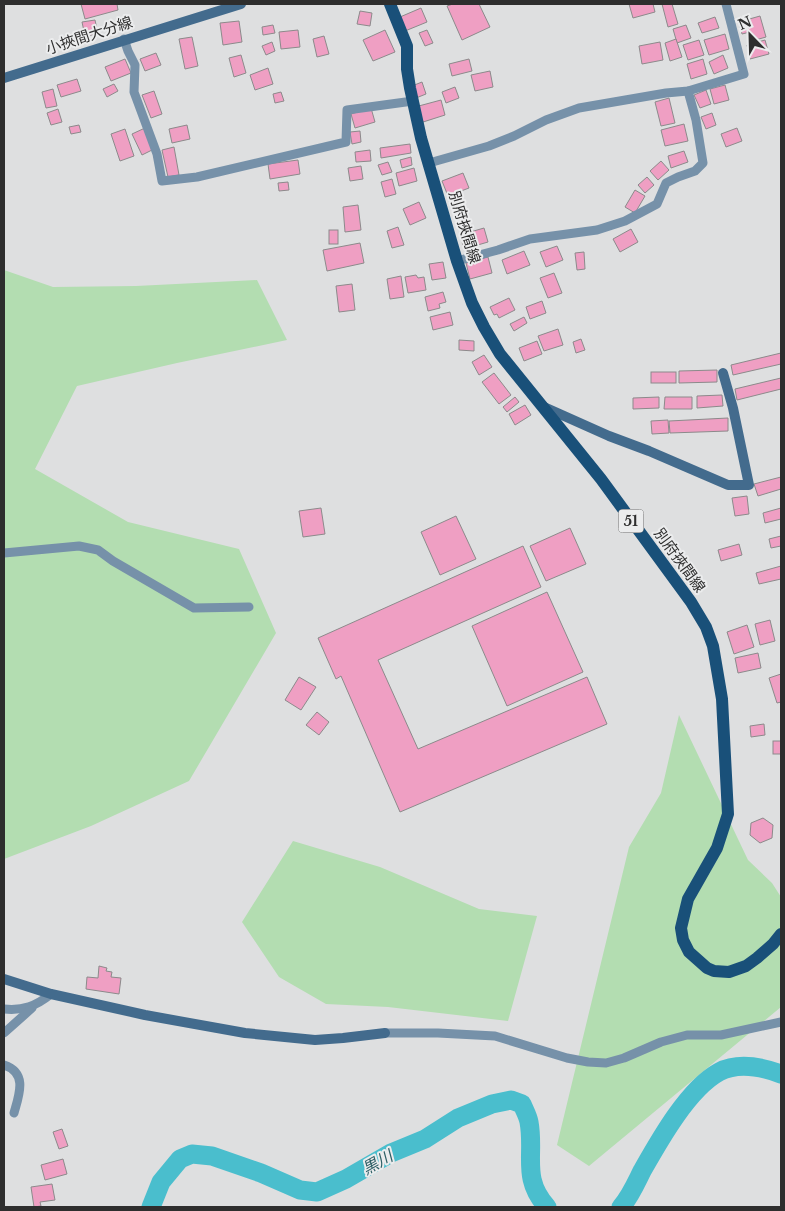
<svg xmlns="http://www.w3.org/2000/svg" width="785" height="1211" font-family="'Libre Baskerville','Noto Sans JP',serif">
	<rect width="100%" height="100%" fill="#dedfe0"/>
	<!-- green -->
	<g fill="#b3ddb1">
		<polygon points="4,270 53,287 136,286 257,280 287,340 177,363 77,386 35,469 128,522 239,549 276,633 189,781 91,826 4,859"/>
		<polygon points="679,715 748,860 772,883 781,897 781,1007 589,1166 557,1145 629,847 661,793"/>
		<polygon points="293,841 380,867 479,909 537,916 508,1021 388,1007 326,1004 279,977 242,922"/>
	</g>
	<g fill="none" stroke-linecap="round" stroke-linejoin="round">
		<!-- river -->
		<g stroke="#4abecd" stroke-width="19">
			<path d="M151 1207 161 1182 180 1159 192 1154 212 1156 261 1173 300 1190 317 1192 346 1179 391 1153 425 1139 458 1118 492 1104 511 1100 522 1104C524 1109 528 1116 529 1122 535 1155 521 1178 547 1207"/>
			<path d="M621 1207C630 1197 636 1183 642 1171 659 1141 688 1089 719 1072 738 1062 762 1067 781 1074"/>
		</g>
	</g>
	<!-- building -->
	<g fill="#ef9fc3" stroke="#8c8a8b">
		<polygon points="81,4 117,4 118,10 85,19"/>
		<polygon points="453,4 479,4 490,27 462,40 447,6"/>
		<polygon points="629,4 653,4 655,12 633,18"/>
		<polygon points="662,4 672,4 678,24 668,27"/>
		<polygon points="421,8 427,22 405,31 400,17"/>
		<polygon points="360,11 372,13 370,26 357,24"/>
		<polygon points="760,16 766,37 752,41 750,32 742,34 739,22"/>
		<polygon points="715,17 719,28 702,33 698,23"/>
		<polygon points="95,20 98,34 85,36 82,22"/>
		<polygon points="239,21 242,42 223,45 220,23"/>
		<polygon points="273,25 275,33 263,35 262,27"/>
		<polygon points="686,25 691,38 677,43 673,29"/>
		<polygon points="298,30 300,47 281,49 279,32"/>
		<polygon points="385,30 395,52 373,61 363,40"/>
		<polygon points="427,30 433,43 425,46 419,33"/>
		<polygon points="725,34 729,49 709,55 704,40"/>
		<polygon points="324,36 329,54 317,57 313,39"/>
		<polygon points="192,37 198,66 185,69 179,39"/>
		<polygon points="676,39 682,57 670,61 665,43"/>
		<polygon points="699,40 704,55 688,60 683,45"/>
		<polygon points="765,40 769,54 750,59 747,45"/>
		<polygon points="272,42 275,51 266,55 262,46"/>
		<polygon points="660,42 663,60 642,64 639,46"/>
		<polygon points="156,53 161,65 145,71 140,59"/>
		<polygon points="241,55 246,73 234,77 229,58"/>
		<polygon points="723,55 728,68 714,74 709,62"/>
		<polygon points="125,59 131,73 111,81 105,67"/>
		<polygon points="469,59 472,71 452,76 449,64"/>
		<polygon points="703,59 707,74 691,79 687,64"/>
		<polygon points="268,68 273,84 255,90 250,75"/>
		<polygon points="490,71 493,87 475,91 471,75"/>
		<polygon points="77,79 81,91 61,97 57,85"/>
		<polygon points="422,82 426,94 416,98 412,86"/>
		<polygon points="114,84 118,91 107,97 103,89"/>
		<polygon points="725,85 729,100 714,104 710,89"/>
		<polygon points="455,87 459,98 446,103 442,92"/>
		<polygon points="53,89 57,106 46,108 42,92"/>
		<polygon points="706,90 711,104 700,108 694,95"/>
		<polygon points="154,91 162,114 151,118 142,95"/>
		<polygon points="281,92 284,101 275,103 273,94"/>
		<polygon points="669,98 675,123 661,126 655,102"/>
		<polygon points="441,100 445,115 420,123 415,107"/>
		<polygon points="371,108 375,122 355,128 351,114"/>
		<polygon points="58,109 62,122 51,125 47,113"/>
		<polygon points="712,113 716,125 706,129 701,117"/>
		<polygon points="684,124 688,141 665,146 661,130"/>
		<polygon points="79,125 81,132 71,134 69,127"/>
		<polygon points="187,125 190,139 172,143 169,129"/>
		<polygon points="145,128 154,149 142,155 132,134"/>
		<polygon points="737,128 742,141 726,147 721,134"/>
		<polygon points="125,129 134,156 120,161 111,134"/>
		<polygon points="360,131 361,142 352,144 350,132"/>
		<polygon points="410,144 411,153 381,158 380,148"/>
		<polygon points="174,147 179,175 168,177 162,150"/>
		<polygon points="370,150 371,161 356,162 355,152"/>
		<polygon points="684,151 688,162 671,168 668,156"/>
		<polygon points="411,157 412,165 402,168 400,160"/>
		<polygon points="298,160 300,174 270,179 268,164"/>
		<polygon points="661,161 669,170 658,180 650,171"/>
		<polygon points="388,162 392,172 382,175 378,165"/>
		<polygon points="361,166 363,179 350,181 348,168"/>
		<polygon points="414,168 417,181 399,186 396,173"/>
		<polygon points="463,173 469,188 448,196 442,181"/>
		<polygon points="647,177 654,185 645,193 638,185"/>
		<polygon points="392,179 396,194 385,197 381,182"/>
		<polygon points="288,182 289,190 279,191 278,183"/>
		<polygon points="635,190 645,196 635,213 625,207"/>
		<polygon points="419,202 426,218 410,225 403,209"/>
		<polygon points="358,205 361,230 345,232 343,207"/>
		<polygon points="398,227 404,245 392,248 387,231"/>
		<polygon points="484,228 488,242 464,249 460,235"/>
		<polygon points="631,229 638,242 620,252 613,239"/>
		<rect x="329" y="230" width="9" height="14"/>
		<polygon points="360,243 364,263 327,271 323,250"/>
		<polygon points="557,246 563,260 546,267 540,252"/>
		<polygon points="524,251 530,265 507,274 502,260"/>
		<polygon points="584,252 585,269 577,270 575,253"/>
		<polygon points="488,257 492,273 470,279 466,263"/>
		<polygon points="443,262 446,278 432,280 429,264"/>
		<polygon points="554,273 562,293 548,298 540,278"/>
		<polygon points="416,275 418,278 424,277 426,290 408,293 405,277"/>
		<polygon points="401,276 404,297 390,299 387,279"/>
		<polygon points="352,284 355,310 339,312 336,286"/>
		<polygon points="443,292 446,302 439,304 440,308 428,311 425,297"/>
		<polygon points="509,298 515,310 499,318 497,314 494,315 490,307"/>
		<polygon points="542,301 546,313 530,319 526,307"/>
		<polygon points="450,312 453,325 433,330 430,317"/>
		<polygon points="524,317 527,323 514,331 510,324"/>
		<polygon points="558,329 563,345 544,351 538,336"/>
		<polygon points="581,339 585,350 576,353 573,342"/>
		<polygon points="459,340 474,341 474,351 459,350"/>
		<polygon points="537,341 542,354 524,361 519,348"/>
		<polygon points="781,353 781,364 733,375 731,365"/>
		<polygon points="484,355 492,367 479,375 472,362"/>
		<polygon points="717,370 717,382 679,383 679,371"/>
		<rect x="651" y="372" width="25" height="11"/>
		<polygon points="494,373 511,395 499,404 482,382"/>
		<polygon points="781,378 781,389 737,400 735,389"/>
		<polygon points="722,395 723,406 697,408 697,396"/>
		<polygon points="515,397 519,402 507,412 503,407"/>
		<polygon points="659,397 659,408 633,409 633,398"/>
		<polygon points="665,397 692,397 692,409 664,409"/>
		<polygon points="525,405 531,415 515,425 509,414"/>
		<polygon points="728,418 728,431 670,433 669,421"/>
		<polygon points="668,420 669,433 652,434 651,421"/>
		<polygon points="781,477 781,489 758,496 754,484"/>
		<polygon points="747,496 749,514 735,516 732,498"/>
		<polygon points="321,508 325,534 303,537 299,511"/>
		<polygon points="781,508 781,519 765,523 763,513"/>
		<polygon points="456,516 476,559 440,575 421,532"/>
		<polygon points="570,528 586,564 546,581 530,546"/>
		<polygon points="781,536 781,546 771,548 769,539"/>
		<polygon points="739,544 742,555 721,561 718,550"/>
		<polygon points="523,546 541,587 378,660 418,749 587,677 607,724 400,812 341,676 336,679 318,638"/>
		<polygon points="781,566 781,579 759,584 756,573"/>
		<polygon points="547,592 583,672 507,706 472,626"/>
		<polygon points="770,620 775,641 760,645 755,624"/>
		<polygon points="747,625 754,647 734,654 727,632"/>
		<polygon points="758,653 761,668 738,673 735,658"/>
		<polygon points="781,674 781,702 777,703 769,678"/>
		<polygon points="299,677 316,687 301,710 285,700"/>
		<polygon points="317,712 329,722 319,735 306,725"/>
		<polygon points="764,724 765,735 751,737 750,726"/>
		<rect x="773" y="741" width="8" height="13"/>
		<polygon points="763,818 773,825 772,838 760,843 750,835 751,823"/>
		<polygon points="99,966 107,968 106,971 112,972 111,977 121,978 119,994 86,989 87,977 98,978"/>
		<polygon points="62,1129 68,1146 59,1149 53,1132"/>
		<polygon points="63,1159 67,1174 45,1180 41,1165"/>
		<polygon points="52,1184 55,1200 40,1202 41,1206 34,1207 31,1187"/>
	</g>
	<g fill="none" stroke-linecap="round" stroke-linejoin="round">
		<!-- street -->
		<g stroke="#7691a9" stroke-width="9">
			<polyline points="124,39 128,51 135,65 134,92 157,154 162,181 197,177 346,142 347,110 413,101"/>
			<polyline points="429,163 489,146 514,136 546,120 579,108 666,93 688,91 744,74 726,4"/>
			<polyline points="457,261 498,250 530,239 597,230 625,221 657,204 666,183 678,177 695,171 703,163 696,120 688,91"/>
			<polyline points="4,553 79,546 98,550 113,561 194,608 249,607"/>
			<path d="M4 1009C23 1011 36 1006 51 994"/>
			<polyline points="4,1033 32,1008"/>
			<polyline points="385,1033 438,1033 495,1036 567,1058 588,1062 606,1063 624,1058 661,1042 687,1035 721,1035 781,1022"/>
			<path d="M4 1065C28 1073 19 1095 14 1113"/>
		</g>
		<!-- secondary -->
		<g stroke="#436b8d" stroke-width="10">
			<polyline points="4,78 241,4"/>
			<polyline points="544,407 609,436 649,451 728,485 749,485 733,408 723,373"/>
			<polyline points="4,979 51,994 145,1015 245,1033 315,1040 343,1038 385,1033"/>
		</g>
		<!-- primary -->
		<polyline stroke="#195079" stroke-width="12" points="390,4 407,46 407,69 410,88 421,138 457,261 472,303 484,327 500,354 601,479 691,602 706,627 713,646 722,699 728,814 717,848 688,899 681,928 683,940 689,952 707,968 714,971 729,972 746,966 757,958 773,944 781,934"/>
	</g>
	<g text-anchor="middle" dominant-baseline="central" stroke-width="4" stroke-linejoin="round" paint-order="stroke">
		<!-- shield labels -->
		<rect fill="#ebeced" stroke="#676767" stroke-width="1" x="618.5" y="509.5" width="25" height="23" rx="4"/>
		<g font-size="14" font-weight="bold" fill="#2e2e2e">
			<text x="631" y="521">51</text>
		</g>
		<!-- street labels -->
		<g font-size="15" fill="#2e2e2e" stroke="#ebeced">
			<text transform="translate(89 35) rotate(-18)">小挾間大分線</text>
			<text transform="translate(465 227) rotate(73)">別府挾間線</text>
			<text transform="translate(680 560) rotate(54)">別府挾間線</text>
		</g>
		<!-- water labels -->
		<g font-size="16" font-style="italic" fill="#2e5f66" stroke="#ebeced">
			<text transform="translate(377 1162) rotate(-29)">黒川</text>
		</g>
	</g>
	<!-- border -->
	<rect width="785" height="1211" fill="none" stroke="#2e2e2e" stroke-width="10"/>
	<!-- north arrow -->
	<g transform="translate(750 35) rotate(337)" stroke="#ebeced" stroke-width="4" paint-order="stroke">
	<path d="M0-4L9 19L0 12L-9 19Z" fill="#2e2e2e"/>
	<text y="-8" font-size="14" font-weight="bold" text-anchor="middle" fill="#2e2e2e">N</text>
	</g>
</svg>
